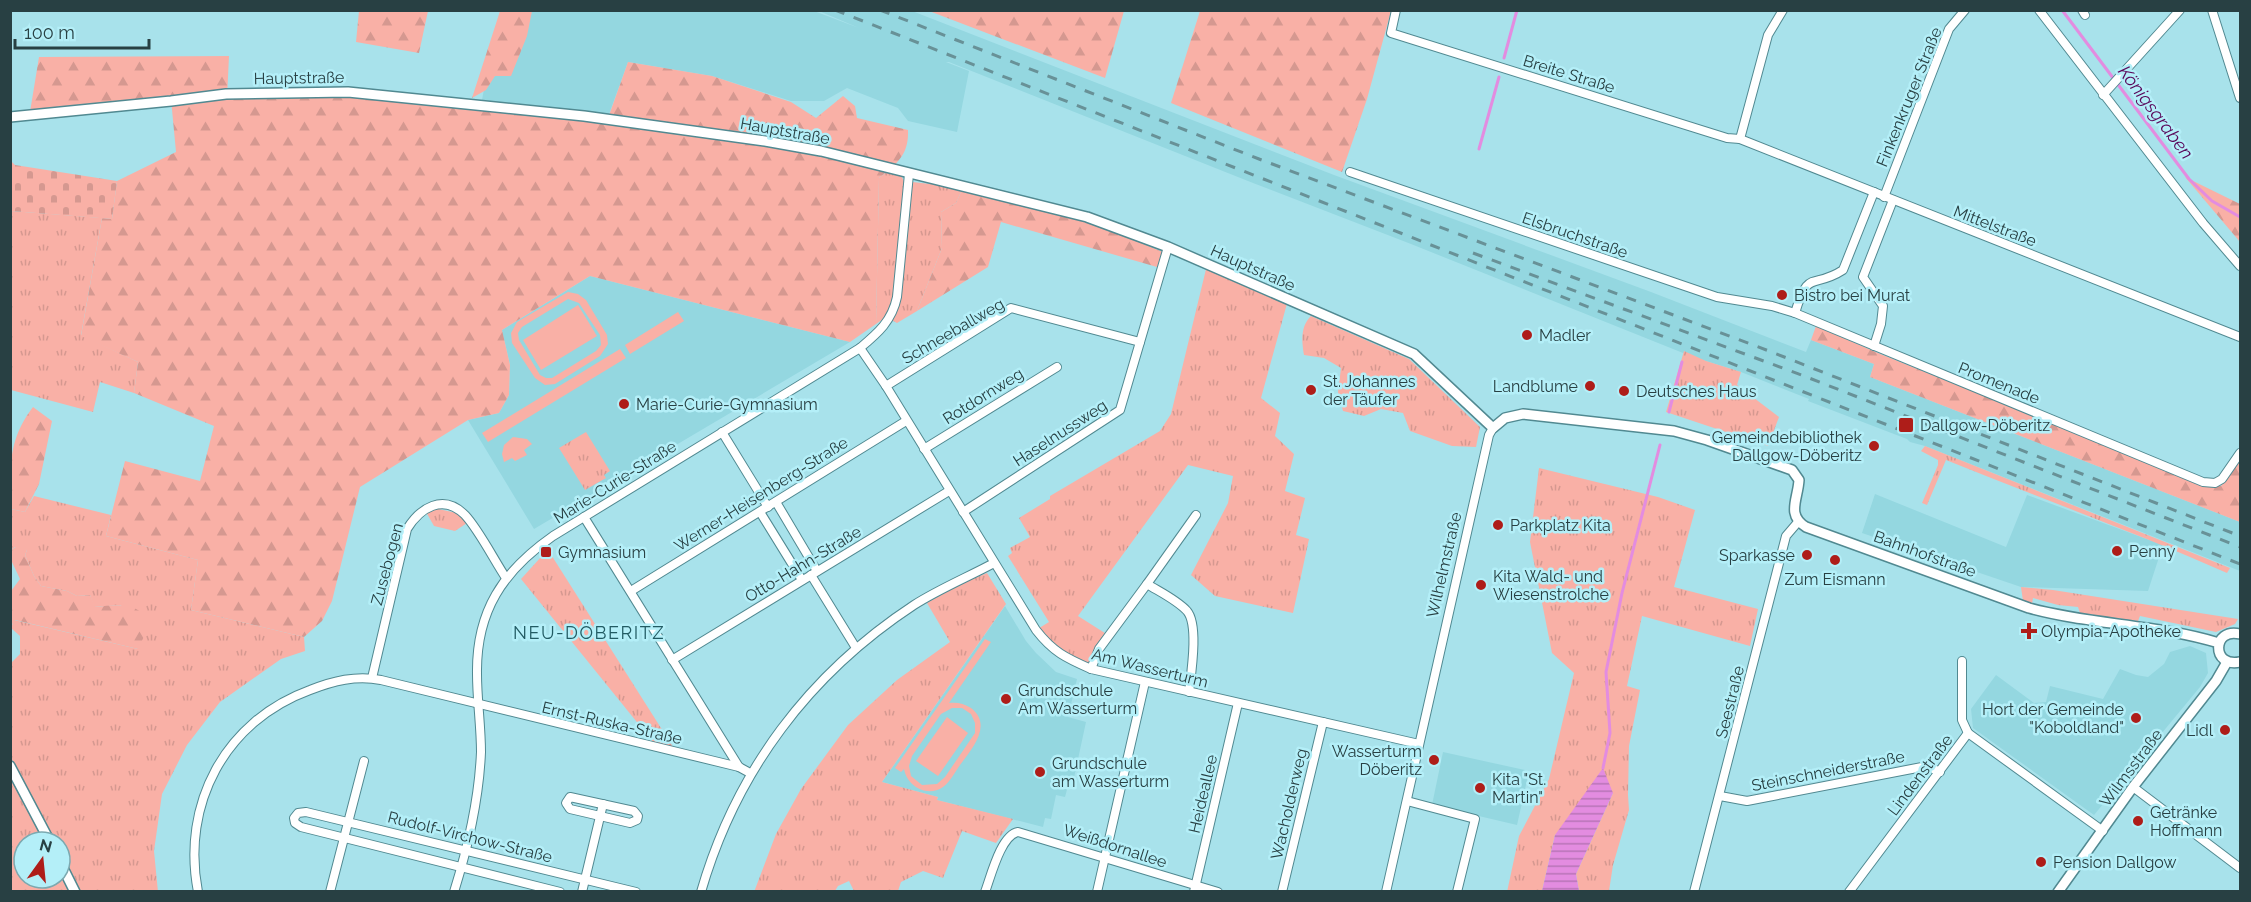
<svg xmlns="http://www.w3.org/2000/svg" width="2251" height="902" font-family="Raleway,sans-serif">
	<defs>
		<pattern id="grass-tufts" width="24" height="20" patternUnits="userSpaceOnUse" patternTransform="scale(1.5)"><rect width="24" height="20" fill="#f9b0a6"/><path d="M3 7l-1-3M5 7V3M7 7l1-3M15 17l-1-3M17 17v-4M19 17l1-3" fill="none" stroke="#d59890"/></pattern>
		<pattern id="forest-firs" width="22" height="20" patternUnits="userSpaceOnUse" patternTransform="scale(1.5)"><rect width="22" height="20" fill="#f9b0a6"/><path d="M5 1l3.5 6h-7zM16 11l3.5 6h-7z" fill="#d59890"/></pattern>
		<pattern id="cemetery-stones" width="16" height="16" patternUnits="userSpaceOnUse" patternTransform="scale(1.5)"><rect width="16" height="16" fill="#f9b0a6"/><path d="M2 7V4a2 2 0 0 1 4 0v3zM10 15v-3a2 2 0 0 1 4 0v3z" fill="#d59890"/></pattern>
		<pattern id="water-rules" width="6" height="5" patternUnits="userSpaceOnUse" patternTransform="scale(1.5)"><rect width="6" height="5" fill="#e38ce0"/><path d="M0 2.5h6" fill="none" stroke="#b874b7"/></pattern>
	</defs>
	<rect width="100%" height="100%" fill="#a8e2eb"/>
	<!-- built -->
	<g fill="#94d7e0">
		<polygon points="529,11 814,11 859,28 819,11 912,11 1334,175 1651,292 1806,352 1811,340 1874,364 1870,377 2240,522 2240,571 1925,446 1910,442 1907,439 1808,401 1809,399 1741,372 1693,357 1411,244 1253,183 949,62 946,62 969,71 957,132 908,121 898,108 847,88 824,101 791,101 712,76 628,62 608,117 482,100 487,73"/>
		<polygon points="590,276 850,342 534,529 468,420 499,413 509,395 510,365 502,330"/>
		<polygon points="1875,494 2006,547 2027,495 2163,545 2148,591 2021,587 1862,533"/>
		<polygon points="1005,606 1026,641 1036,653 1056,672 1077,679 1068,717 1086,722 1072,787 1068,786 1065,797 1056,795 1051,819 1045,818 1043,827 937,800 938,797 882,782"/>
		<polygon points="2190,646 2206,653 2208,673 2200,687 2094,815 1973,728 1971,709 1996,675 2034,703 2046,702 2050,686 2103,699 2120,669 2136,675 2148,677 2164,664 2170,652"/>
		<polygon points="1443,752 1529,771 1517,825 1432,805"/>
	</g>
	<!-- grass -->
	<g fill="url(#grass-tufts)">
		<polygon points="888,171 900,174 904,181 930,184 932,182 965,190 961,192 956,203 941,212 942,248 917,311 897,323 886,317 876,324 879,178"/>
		<polygon points="11,211 102,218 81,335 138,362 134,393 100,382 93,412 11,390"/>
		<polygon points="1207,265 1288,300 1261,398 1280,413 1275,436 1294,454 1285,491 1305,498 1296,535 1309,539 1293,613 1215,596 1191,575 1228,503 1233,476 1188,465 1078,616 1108,635 1091,669 1061,655 1036,630 1049,622 1008,556 1012,553 1010,548 1030,537 1019,518 1050,499 1050,496 1160,431 1171,414"/>
		<path d="M1311 316 1409 359 1480 427 1476 447 1452 446 1410 431 1403 413 1381 409 1364 416 1343 411 1338 392 1341 368 1324 358 1304 355C1302 341 1300 327 1311 316Z"/>
		<polygon points="1684,351 1706,361 1741,372 1737,385 1779,417 1768,446 1666,412"/>
		<polygon points="586,432 610,471 604,475 606,478 585,490 559,448"/>
		<path d="M1925 446 2230 568 2227 573C2135 532 2039 498 1946 460L1927 505 1922 503 1938 465V460L1921 451Z"/>
		<polygon points="1539,468 1658,497 1695,510 1674,587 1758,609 1750,646 1642,616 1627,686 1640,690 1629,746 1628,795 1629,810 1613,865 1609,891 1579,891 1576,874 1613,793 1555,835 1542,891 1507,892 1519,836 1549,779 1574,673 1552,653 1530,542"/>
		<polygon points="34,496 111,515 106,536 198,560 191,610 304,637 305,651 281,659 220,702 187,745 162,794 154,851 158,892 79,891 60,853 60,842 54,842 11,758 10,664 20,654 20,636 11,628 14,620 138,649 121,605 94,607 90,595 77,596 67,591 41,586 34,576 25,555 27,550 15,547 11,550 11,509 25,512"/>
		<polygon points="438,509 457,513 467,523 455,531 434,526 426,512"/>
		<polygon points="550,553 673,747 653,742 521,579 541,557"/>
		<polygon points="987,573 1006,604 882,782 938,797 937,800 1013,819 996,843 962,831 943,878 923,871 901,882 898,891 854,891 849,881 838,886 835,891 754,892 776,834 801,789 848,725 897,680 950,642 927,603 958,585"/>
		<polygon points="2021,587 2053,590 2238,619 2235,624 2216,632 2140,616 2138,621 2080,613 2078,607 2058,605 2033,598 2032,604 2023,601"/>
		<polygon points="10,777 45,842 24,842 24,878 60,878 60,871 70,891 11,891"/>
	</g>
	<!-- forest -->
	<g fill="url(#forest-firs)">
		<polygon points="359,11 428,11 419,53 356,42"/>
		<polygon points="500,11 532,11 527,36 511,76 495,76 486,90 472,98"/>
		<polygon points="929,11 1124,10 1124,11 1105,78"/>
		<polygon points="1200,11 1391,11 1367,99 1342,172 1171,103"/>
		<path d="M229 56 227 98 325 95 607 121 628 62 712 76 791 102 816 118 843 96 855 106 857 118 908 130C909 155 897 164 879 178L876 324 850 342 590 276 502 330 510 365 509 395 499 413 468 420 360 487 332 601 322 621 304 637 191 610 198 560 106 536 125 461 200 481 214 426 134 393 138 362 81 336 102 218 112 219 117 181 176 152 171 99 30 112 39 57Z"/>
		<polygon points="2185,177 2240,204 2240,242"/>
		<polygon points="965,190 1088,221 1163,252 1157,267 1001,222 988,267 917,311 942,248 941,212 956,203 961,192"/>
		<polygon points="1816,326 1878,353 2204,484 2221,486 2240,456 2240,522 1870,377 1874,364 1811,340"/>
		<path d="M33 407 52 421 39 484 25 512 11 509C10 469 7 441 33 407Z"/>
		<path d="M22 543 27 550 25 555 34 576 41 586 67 591 77 596 90 595 95 607C117 605 141 600 149 626L138 649 15 620 11 626V591L20 579 11 560V550Z"/>
	</g>
	<!-- cemetery -->
	<polygon fill="url(#cemetery-stones)" points="10,160 15,165 117,181 112,219 11,211"/>
	<!-- pitch -->
	<g fill="#f9b0a6" fill-rule="evenodd">
		<path d="M568 292 578 294 586 300 607 335 608 344 600 356 555 384 545 385 535 378 512 343 511 333 517 322ZM568 299 579 303 600 335 601 345 596 351 552 378H546L540 375 519 340 518 333 522 327Z"/>
		<polygon points="578,305 597,336 541,370 523,340"/>
		<polygon points="678,312 684,321 630,354 625,345"/>
		<polygon points="620,349 626,358 488,442 482,433"/>
		<polygon points="513,437 527,439 532,444 524,450 527,455 515,461 512,458 504,462 502,454 504,445"/>
		<path d="M985 639 991 642 949 703C956 702 964 703 971 708 993 725 972 749 960 765 955 772 950 782 943 787 927 798 907 786 904 769L901 772 895 768ZM952 708H962L971 714 975 723V733L945 777 937 784 922 785 911 776 909 766 912 756 941 714Z"/>
		<polygon points="947,717 968,733 938,776 916,761"/>
	</g>
	<!-- water -->
	<polygon fill="url(#water-rules)" points="1603,768 1613,793 1576,874 1579,891 1542,891 1555,835"/>
	<g fill="none" stroke-linecap="round" stroke-linejoin="round">
		<!-- stream -->
		<g stroke="#e38ce0" stroke-width="3">
			<polyline points="2062,10 2189,179 2212,201 2240,217"/>
			<polyline points="1504,58 1517,10"/>
			<polyline points="1479,149 1499,77"/>
			<polyline points="1669,412 1682,362"/>
			<polyline points="1603,768 1610,733 1606,672 1622,593 1660,445"/>
		</g>
		<defs>
			<g id="minor">
				<polyline points="1396,10 1391,33 1727,138 1740,139 2240,337"/>
				<polyline points="2039,10 2203,223 2240,266"/>
				<polyline points="2082,10 2085,15"/>
				<polyline points="2212,10 2240,98"/>
				<polyline points="2103,95 2180,10"/>
				<polyline points="1740,139 1768,35 1783,10"/>
				<polyline points="1350,172 1717,297 1772,306 1795,313 2203,482 2215,483 2222,479 2240,453"/>
				<polyline points="1884,197 1949,29 1965,10"/>
				<path d="M1795 313C1809 267 1812 290 1843 270L1874 192"/>
				<polyline points="1874,346 1881,324 1883,306 1863,277 1893,200"/>
				<path d="M860 348 886 386 1036 630C1053 652 1066 658 1091 669L1419 744"/>
				<polyline points="886,386 1011,308 1140,342"/>
				<polyline points="722,432 768,507"/>
				<polyline points="924,449 1057,367"/>
				<polyline points="776,502 817,571"/>
				<polyline points="760,512 802,580"/>
				<polyline points="963,512 1120,410 1168,247"/>
				<polyline points="584,517 739,767 750,773"/>
				<polyline points="811,575 856,648"/>
				<polyline points="1147,584 1196,515"/>
				<polyline points="631,591 906,421"/>
				<polyline points="672,660 949,491"/>
				<polyline points="1962,661 1962,720 1968,733"/>
				<path d="M1091 669 1099 649 1147 584C1160 592 1177 600 1187 611 1199 625 1191 674 1189 692"/>
				<path d="M372 678 407 529C420 508 443 493 465 515 479 530 494 560 506 578"/>
				<polyline points="1968,733 2103,831"/>
				<polyline points="2133,787 2240,868"/>
				<polyline points="1720,796 1747,801 1922,767 1929,767 1940,772"/>
				<polygon points="570,797 634,811 638,816 637,820 630,823 570,809 566,803"/>
				<polyline points="1407,801 1475,819 1457,892"/>
				<path d="M198 892C181 804 225 721 310 690 333 681 356 675 381 680L739 767"/>
				<polyline points="330,892 364,761"/>
				<path d="M454 892C468 847 479 799 481 752 481 726 477 700 477 674 476 611 503 571 553 536L860 348C878 333 892 321 897 297L909 174"/>
				<polyline points="560,892 301,827 295,823 294,818 298,813 306,812 636,892"/>
				<polyline points="582,892 603,804"/>
				<path d="M701 892C736 771 809 674 914 605 939 589 968 577 994 563"/>
				<path d="M985 892C991 876 1001 835 1018 832L1218 892"/>
				<polyline points="1097,892 1145,682"/>
				<polyline points="1194,892 1238,703"/>
				<polyline points="1282,892 1323,722"/>
				<polyline points="1386,892 1489,435 1493,428"/>
				<polyline points="1694,892 1786,536 1798,522"/>
				<polyline points="1849,892 1968,733"/>
			</g>
			<g id="tertiary">
				<path d="M10 117 171 101 226 94 348 92 584 116 765 141 821 151 1087 217 1168 247 1414 354 1493 428 1505 418 1523 414 1674 431 1707 440 1792 470 1799 480C1798 499 1786 515 1806 527L2029 608C2091 625 2157 624 2219 643"/>
				<path d="M2240 634C2212 627 2211 668 2240 662"/>
				<polyline points="10,766 50,842"/>
				<polyline points="60,862 75,892"/>
				<polyline points="2058,892 2133,787 2216,681 2227,662"/>
			</g>
		</defs>
		<!-- minor casing -->
		<use href="#minor" stroke="#518991" stroke-width="10"/>
		<!-- tertiary casing -->
		<use href="#tertiary" stroke="#518991" stroke-width="12"/>
		<!-- minor -->
		<use href="#minor" stroke="#fff" stroke-width="8"/>
		<!-- tertiary -->
		<use href="#tertiary" stroke="#fff" stroke-width="9"/>
		<!-- rail -->
		<g stroke="#689197" stroke-width="3" stroke-dasharray="10 10" stroke-linecap="butt">
			<polyline points="835,10 2240,564"/>
			<polyline points="880,10 1259,159 1769,351 2240,536"/>
			<polyline points="1473,253 1804,376 2240,547"/>
		</g>
	</g>
	<!-- markers -->
	<g fill="#ae1d19" stroke="#b4eff8" stroke-width="2">
		<circle cx="1782" cy="295" r="6"/>
		<circle cx="1527" cy="335" r="6"/>
		<circle cx="1590" cy="386" r="6"/>
		<circle cx="1311" cy="390" r="6"/>
		<circle cx="1624" cy="391" r="6"/>
		<circle cx="624" cy="404" r="6"/>
		<rect x="1898" y="417" width="16" height="16" rx="3"/>
		<circle cx="1874" cy="446" r="6"/>
		<circle cx="1498" cy="525" r="6"/>
		<circle cx="2117" cy="551" r="6"/>
		<rect x="540" y="546" width="12" height="12" rx="3"/>
		<circle cx="1807" cy="555" r="6"/>
		<circle cx="1835" cy="560" r="6"/>
		<circle cx="1481" cy="585" r="6"/>
		<path d="M2026 622h6v6h6v6h-6v6h-6v-6h-6v-6h6z"/>
		<circle cx="1006" cy="699" r="6"/>
		<circle cx="2136" cy="718" r="6"/>
		<circle cx="2225" cy="730" r="6"/>
		<circle cx="1434" cy="760" r="6"/>
		<circle cx="1040" cy="772" r="6"/>
		<circle cx="1480" cy="788" r="6"/>
		<circle cx="2138" cy="821" r="6"/>
		<circle cx="2041" cy="862" r="6"/>
	</g>
	<g text-anchor="middle" dominant-baseline="central" stroke-width="5" stroke-linejoin="round" paint-order="stroke">
		<!-- street labels -->
		<g font-size="16" fill="#284043" stroke="#b4eff8">
			<text transform="translate(1569 74) rotate(17)">Breite Straße</text>
			<text transform="translate(299 78) rotate(-1)">Hauptstraße</text>
			<text transform="translate(1909 97) rotate(-68)">Finkenkruger Straße</text>
			<text transform="translate(785 131) rotate(10)">Hauptstraße</text>
			<text transform="translate(1995 226) rotate(21)">Mittelstraße</text>
			<text transform="translate(1575 235) rotate(19)">Elsbruchstraße</text>
			<text transform="translate(1253 268) rotate(24)">Hauptstraße</text>
			<text transform="translate(953 331) rotate(-30)">Schneeballweg</text>
			<text transform="translate(1999 383) rotate(22)">Promenade</text>
			<text transform="translate(983 396) rotate(-32)">Rotdornweg</text>
			<text transform="translate(1060 433) rotate(-33)">Haselnussweg</text>
			<text transform="translate(615 482) rotate(-32)">Marie-Curie-Straße</text>
			<text transform="translate(761 494) rotate(-32)">Werner-Heisenberg-Straße</text>
			<text transform="translate(1925 554) rotate(20)">Bahnhofstraße</text>
			<text transform="translate(387 564) rotate(-75)">Zusebogen</text>
			<text transform="translate(803 564) rotate(-31)">Otto-Hahn-Straße</text>
			<text transform="translate(1444 565) rotate(-77)">Wilhelmstraße</text>
			<text transform="translate(1150 668) rotate(14)">Am Wasserturm</text>
			<text transform="translate(1730 702) rotate(-76)">Seestraße</text>
			<text transform="translate(612 723) rotate(13)">Ernst-Ruska-Straße</text>
			<text transform="translate(2131 768) rotate(-53)">Wilmsstraße</text>
			<text transform="translate(1828 771) rotate(-11)">Steinschneiderstraße</text>
			<text transform="translate(1920 775) rotate(-53)">Lindenstraße</text>
			<text transform="translate(1203 794) rotate(-77)">Heideallee</text>
			<text transform="translate(1289 804) rotate(-77)">Wacholderweg</text>
			<text transform="translate(470 837) rotate(14)">Rudolf-Virchow-Straße</text>
			<text transform="translate(1115 846) rotate(18)">Weißdornallee</text>
		</g>
		<!-- poi labels -->
		<g font-size="16" fill="#284043" stroke="#b4eff8" text-anchor="start">
			<text x="1794" y="295">Bistro bei Murat</text>
			<text x="1539" y="335">Madler</text>
			<text x="1323" y="381">St. Johannes<tspan x="1323" dy="18">der Täufer</tspan></text>
			<text x="1578" y="386" text-anchor="end">Landblume</text>
			<text x="1636" y="391">Deutsches Haus</text>
			<text x="636" y="404">Marie-Curie-Gymnasium</text>
			<text x="1920" y="425">Dallgow-Döberitz</text>
			<text x="1862" y="437" text-anchor="end">Gemeindebibliothek<tspan x="1862" dy="18">Dallgow-Döberitz</tspan></text>
			<text x="1510" y="525">Parkplatz Kita</text>
			<text x="2129" y="551">Penny</text>
			<text x="558" y="552">Gymnasium</text>
			<text x="1795" y="555" text-anchor="end">Sparkasse</text>
			<text x="1493" y="576">Kita Wald- und<tspan x="1493" dy="18">Wiesenstrolche</tspan></text>
			<text x="1835" y="579" text-anchor="middle">Zum Eismann</text>
			<text x="2041" y="631">Olympia-Apotheke</text>
			<text x="1018" y="690">Grundschule<tspan x="1018" dy="18">Am Wasserturm</tspan></text>
			<text x="2124" y="709" text-anchor="end">Hort der Gemeinde<tspan x="2124" dy="18">"Koboldland"</tspan></text>
			<text x="2213" y="730" text-anchor="end">Lidl</text>
			<text x="1422" y="751" text-anchor="end">Wasserturm<tspan x="1422" dy="18">Döberitz</tspan></text>
			<text x="1052" y="763">Grundschule<tspan x="1052" dy="18">am Wasserturm</tspan></text>
			<text x="1492" y="779">Kita "St.<tspan x="1492" dy="18">Martin"</tspan></text>
			<text x="2150" y="812">Getränke<tspan x="2150" dy="18">Hoffmann</tspan></text>
			<text x="2053" y="862">Pension Dallgow</text>
		</g>
		<!-- water labels -->
		<g font-size="18" font-style="italic" fill="#590759" stroke="#b4eff8">
			<text transform="translate(2156 112) rotate(53)">Königsgraben</text>
		</g>
		<!-- neighbourhood labels -->
		<g font-size="18" letter-spacing="1.5" fill="#225b63" stroke="#b4eff8">
			<text x="589" y="632">NEU-DÖBERITZ</text>
		</g>
	</g>
	<!-- border -->
	<rect width="2251" height="902" fill="none" stroke="#284043" stroke-width="24"/>
	<!-- north arrow -->
	<g transform="translate(42 860) rotate(15)"><circle r="28" fill="#b4eff8" stroke="#7ca9b0" stroke-width="1.5"/>
	<path d="M0-4.5L10 22L0 15L-10 22Z" fill="#ae1d19"/>
	<text y="-9" font-size="16" font-weight="bold" text-anchor="middle" fill="#284043">N</text>
	</g>
	<!-- scale -->
	<path d="M15 39v9h134v-9" fill="none" stroke="#284043" stroke-width="3"/>
	<text x="24" y="39" font-size="18" fill="#284043" stroke="#b4eff8" stroke-width="4.5" paint-order="stroke">100 m</text>
</svg>
